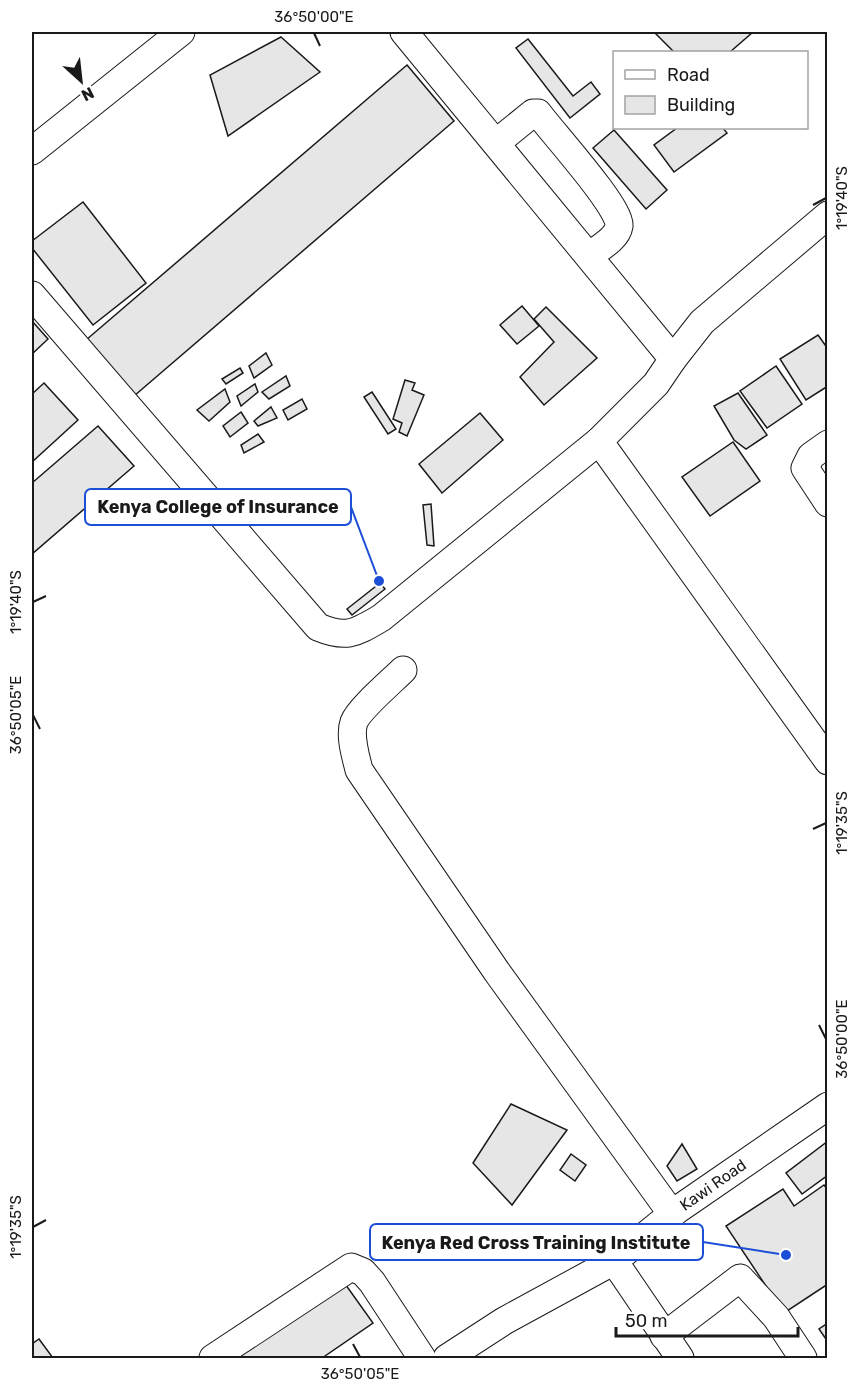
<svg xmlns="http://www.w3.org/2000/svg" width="859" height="1390" font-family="Rubik,sans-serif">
	<rect width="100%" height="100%" fill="#fff"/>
	<!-- building -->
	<g fill="#e6e6e6" stroke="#1a1a1a" stroke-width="1.5">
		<polygon points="654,32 753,32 730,52 674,52"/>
		<polygon points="281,37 320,72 228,136 210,75"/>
		<polygon points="528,39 573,96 591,82 600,94 570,118 516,48"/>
		<polygon points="407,65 454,121 134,396 86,340"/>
		<polygon points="677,128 723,128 727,133 674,172 654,145"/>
		<polygon points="614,130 667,190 646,209 593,148"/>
		<polygon points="83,202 146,283 93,325 32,248 32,241"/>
		<polygon points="522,306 539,326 517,344 500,325"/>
		<polygon points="546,307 597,358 544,405 520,377 554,342 534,319"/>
		<polygon points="32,321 48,339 32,354"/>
		<polygon points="818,335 828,349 828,386 806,400 780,359"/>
		<polygon points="266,353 272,365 254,378 249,366"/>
		<polygon points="776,366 802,404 767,428 740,391"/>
		<polygon points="240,368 243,373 226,384 222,379"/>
		<polygon points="286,376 290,386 269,399 262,392"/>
		<polygon points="405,380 415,383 412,390 424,395 407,436 399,432 402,423 393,419"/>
		<polygon points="44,383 78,420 32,462 32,394"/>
		<polygon points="255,384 258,392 241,406 237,396"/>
		<polygon points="225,389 230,402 209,421 197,410"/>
		<polygon points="372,392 396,429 388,434 364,397"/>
		<polygon points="738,393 767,435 746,449 734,440 714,406"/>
		<polygon points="302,399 307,409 288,420 283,410"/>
		<polygon points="271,407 277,418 258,426 254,421"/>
		<polygon points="241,412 248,423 230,437 223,426"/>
		<polygon points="480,413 503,440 442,493 419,464"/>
		<polygon points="98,426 134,466 32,554 32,483"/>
		<polygon points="258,434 264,442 244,453 241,445"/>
		<polygon points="733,442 760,481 710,516 682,477"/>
		<polygon points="431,504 434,546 427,545 423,505"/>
		<polygon points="380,583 385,589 352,615 347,609"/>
		<polygon points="511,1104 567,1130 512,1205 473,1163"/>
		<polygon points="828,1141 828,1175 802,1194 786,1173"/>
		<polygon points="682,1144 697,1169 677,1181 667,1166"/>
		<polygon points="571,1154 586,1165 575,1181 560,1170"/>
		<polygon points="824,1185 828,1190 828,1284 784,1313 726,1226 783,1189 794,1206"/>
		<polygon points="343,1281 373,1323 322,1358 233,1358"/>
		<polygon points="828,1323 828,1342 819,1329"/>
		<polygon points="39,1339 53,1358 32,1358 32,1344"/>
	</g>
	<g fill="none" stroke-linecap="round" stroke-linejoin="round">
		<defs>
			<g id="minor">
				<path d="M496 143 533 113H538C552 132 622 209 619 226 617 239 599 248 590 255"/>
				<polyline points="32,151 181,32"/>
				<path d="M32 295 318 627C347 639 355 633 381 618L599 441 656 384 673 359 404 32"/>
				<polyline points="673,359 702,322 828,215"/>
				<polyline points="599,441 828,761"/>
				<polyline points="828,444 811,456 805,468 828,503"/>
				<path d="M403 670C392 681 359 709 354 722 349 736 356 757 359 770L497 972 672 1214"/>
				<polyline points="614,1261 680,1358"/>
				<polyline points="664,1336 740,1278 776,1317 803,1358"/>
				<polyline points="213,1358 351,1267 363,1272 372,1282 422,1358"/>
				<polyline points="447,1358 504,1321 614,1261 677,1210 828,1106"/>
			</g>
		</defs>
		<!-- minor casing -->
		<use href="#minor" stroke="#1a1a1a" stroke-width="29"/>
		<!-- minor -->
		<use href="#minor" stroke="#fff" stroke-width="27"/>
	</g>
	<!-- ticks -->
	<path fill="none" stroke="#1a1a1a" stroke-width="2" d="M314 33 320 46M813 205 826 198M33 602 46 596M33 715 40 729M813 829 826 823M819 1025 826 1039M33 1227 46 1220M353 1344 360 1357"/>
	<g text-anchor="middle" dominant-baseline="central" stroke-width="4.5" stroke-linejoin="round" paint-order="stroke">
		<!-- street labels -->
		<g font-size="16" fill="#1a1a1a" stroke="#fff">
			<text transform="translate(713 1185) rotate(-35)">Kawi Road</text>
		</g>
	</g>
	<!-- callouts -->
	<path fill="none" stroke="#1d4ed8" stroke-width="2" d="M379 581L351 507M786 1255L703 1242"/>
	<g fill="#1d4ed8" stroke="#fff" stroke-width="2">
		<circle cx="379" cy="581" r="6"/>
		<circle cx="786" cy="1255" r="6"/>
	</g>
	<g fill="#fff" stroke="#1d4ed8" stroke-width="2">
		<rect x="85" y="489" width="266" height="36" rx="6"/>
		<rect x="370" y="1224" width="333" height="36" rx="6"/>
	</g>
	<g font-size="18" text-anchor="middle" font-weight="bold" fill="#1a1a1a">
		<text x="218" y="513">Kenya College of Insurance</text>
		<text x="536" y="1249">Kenya Red Cross Training Institute</text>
	</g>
	<!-- border -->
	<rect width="859" height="1390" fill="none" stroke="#ffffff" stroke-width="66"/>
	<!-- legend -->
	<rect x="613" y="51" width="195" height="78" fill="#ffffff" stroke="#a3a3a3" stroke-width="1.5"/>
	<rect x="625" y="70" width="30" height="9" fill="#ffffff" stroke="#a3a3a3" stroke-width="1.5"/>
	<text x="667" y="81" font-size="18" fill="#1a1a1a">Road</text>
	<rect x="625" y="96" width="30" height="18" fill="#e6e6e6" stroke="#a3a3a3" stroke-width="1.5"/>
	<text x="667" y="111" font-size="18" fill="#1a1a1a">Building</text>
	<!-- north arrow -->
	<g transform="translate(81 81) rotate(153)" stroke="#ffffff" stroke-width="4.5" paint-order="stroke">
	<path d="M0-4.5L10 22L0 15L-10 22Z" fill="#1a1a1a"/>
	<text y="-9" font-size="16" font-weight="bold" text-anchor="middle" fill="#1a1a1a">N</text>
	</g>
	<!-- scale -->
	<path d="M616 1327v9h182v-9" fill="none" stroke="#1a1a1a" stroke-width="3"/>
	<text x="625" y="1327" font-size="18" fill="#1a1a1a" stroke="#ffffff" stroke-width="4.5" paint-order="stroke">50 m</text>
	<rect x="33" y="33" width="793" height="1324" fill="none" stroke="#1a1a1a" stroke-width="2"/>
	<g font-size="15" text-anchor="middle" fill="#1a1a1a">
		<text x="314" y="22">36°50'00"E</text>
		<text transform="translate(842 198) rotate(-90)" y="5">1°19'40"S</text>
		<text transform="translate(16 602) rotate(-90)" y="5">1°19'40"S</text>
		<text transform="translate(16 715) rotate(-90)" y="5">36°50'05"E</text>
		<text transform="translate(842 823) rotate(-90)" y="5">1°19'35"S</text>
		<text transform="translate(842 1039) rotate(-90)" y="5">36°50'00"E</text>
		<text transform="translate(16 1227) rotate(-90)" y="5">1°19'35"S</text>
		<text x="360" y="1379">36°50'05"E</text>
	</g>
</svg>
